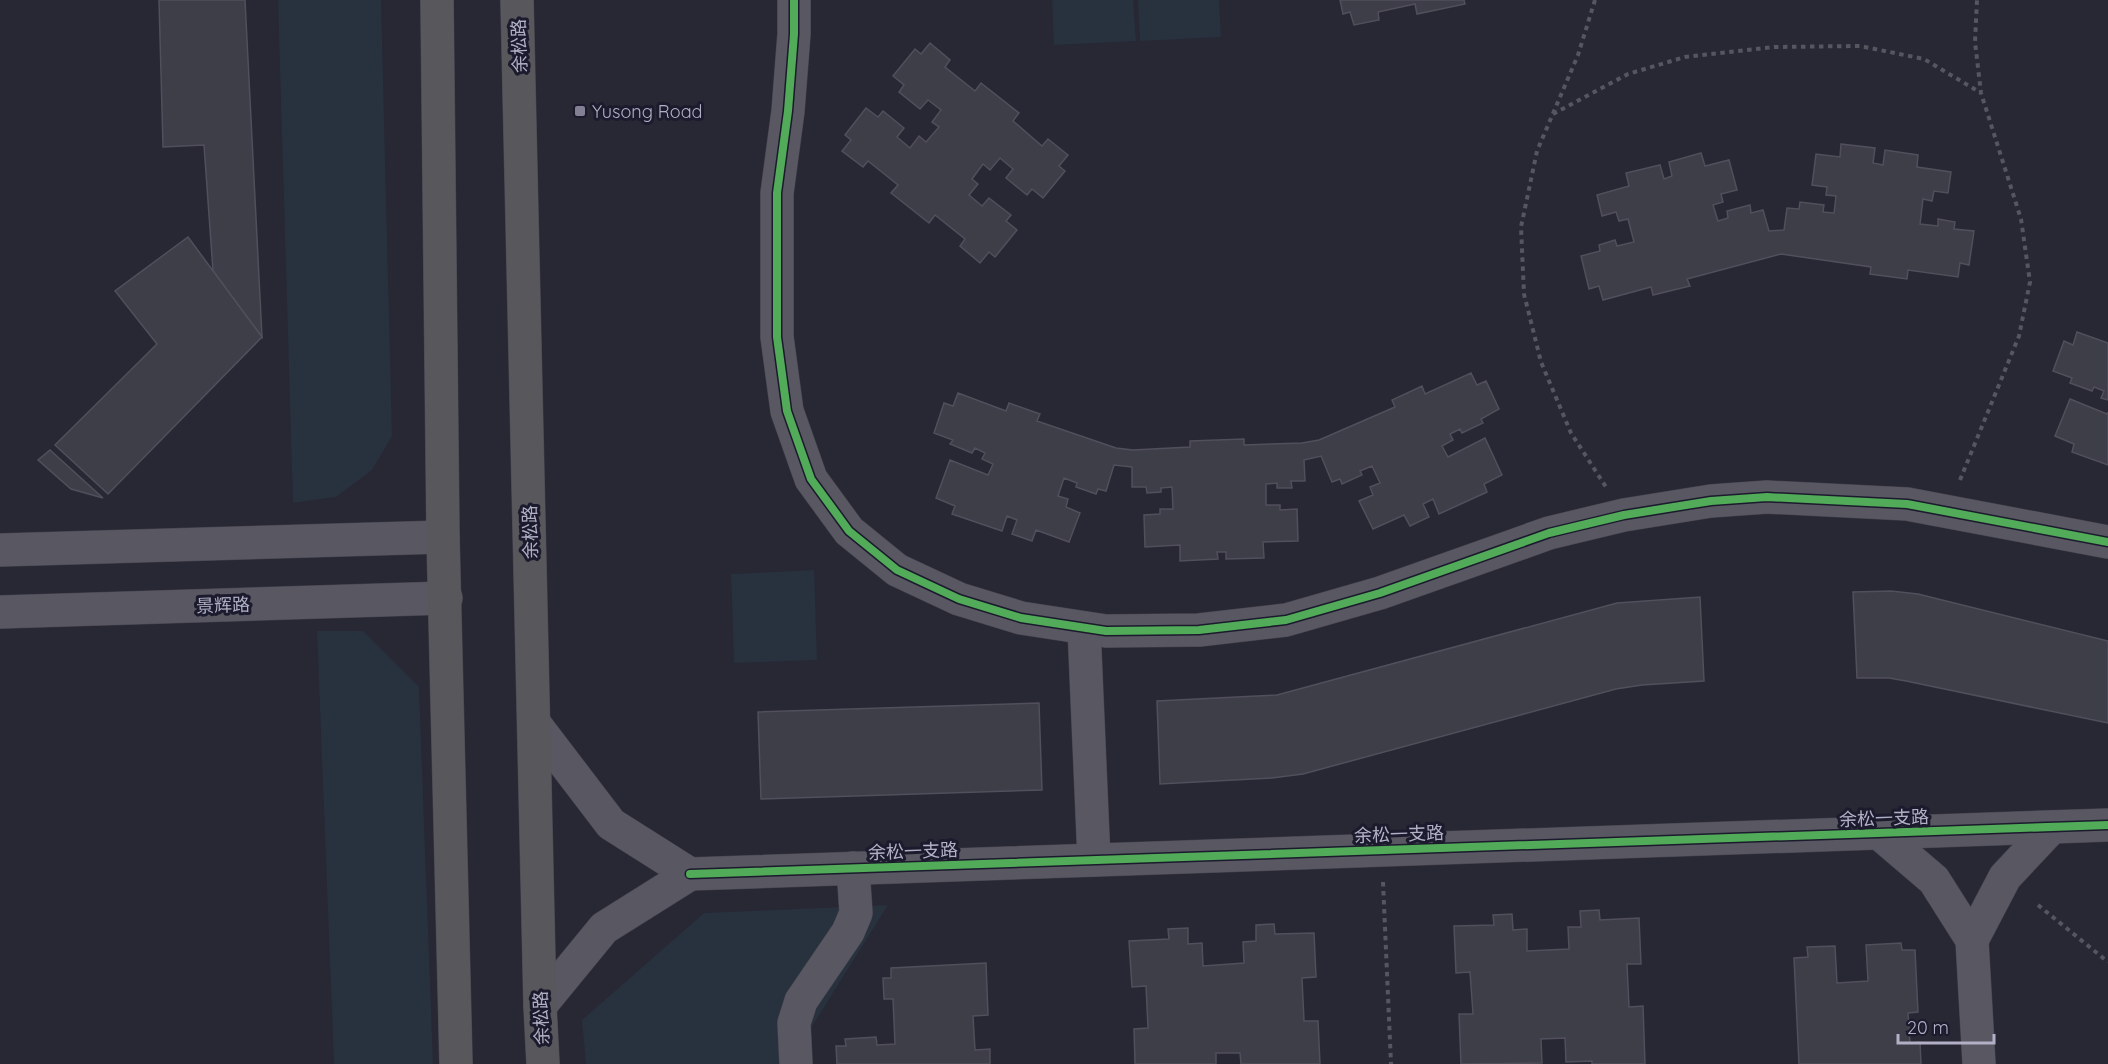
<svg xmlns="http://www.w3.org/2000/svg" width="2108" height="1064" font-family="Quicksand,'Noto Sans SC',sans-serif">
	<rect width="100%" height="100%" fill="#282734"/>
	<!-- green -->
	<g fill="#28313e">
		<polygon points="278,0 381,0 392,436 372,470 336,497 293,503"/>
		<polygon points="1052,0 1133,0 1136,41 1054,45"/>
		<polygon points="1138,0 1219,0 1221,37 1140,41"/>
		<polygon points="814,570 817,660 734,663 731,574"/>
		<polygon points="317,631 363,631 419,687 433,1064 334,1064"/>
		<polygon points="888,905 811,1028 813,1064 586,1064 582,1020 704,913"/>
	</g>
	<!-- building -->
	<g fill="#3e3e49" stroke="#504f5b" stroke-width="1.5">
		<polygon points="159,0 245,0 262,337 213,271 204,145 163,147"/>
		<polygon points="1340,0 1464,0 1465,4 1417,14 1415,4 1378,12 1379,20 1354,25 1350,12 1343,14"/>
		<polygon points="930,43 950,60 945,67 975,91 981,83 1019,113 1013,121 1042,146 1048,139 1068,155 1059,166 1065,171 1043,198 1032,189 1027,195 1006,178 1013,169 1000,158 990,170 983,164 972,179 978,184 969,195 982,206 989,198 1011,215 1006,221 1017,230 995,257 989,252 980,263 960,246 965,239 935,215 929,223 891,193 898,185 868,161 863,167 842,151 851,140 845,135 866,108 878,117 883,111 904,128 897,137 910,148 919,136 926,142 939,127 932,122 941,110 928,100 920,109 899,92 904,85 893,76 915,49 921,54"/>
		<polygon points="1841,144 1875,148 1873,163 1883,165 1885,150 1918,155 1917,167 1951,172 1948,193 1934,191 1932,201 1923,199 1920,224 1938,226 1938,219 1955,222 1954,229 1974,231 1969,265 1960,263 1958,277 1908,270 1907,279 1870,274 1871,267 1781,254 1687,279 1690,286 1653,295 1651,287 1603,300 1599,286 1589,289 1581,256 1600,251 1599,245 1615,240 1617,246 1634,242 1628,219 1619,221 1616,212 1602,216 1597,195 1629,186 1626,173 1660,165 1664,179 1672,176 1669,162 1701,153 1705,166 1729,160 1737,190 1721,194 1723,202 1713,205 1718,221 1728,218 1727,211 1750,205 1751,213 1763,210 1769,231 1784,230 1787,208 1799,209 1800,202 1824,205 1823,212 1834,213 1836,196 1826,195 1827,187 1812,185 1816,154 1840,157"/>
		<polygon points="188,237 262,337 108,494 55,445 157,344 115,291"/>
		<polygon points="2077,332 2108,343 2108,400 2101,398 2104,391 2094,387 2092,391 2070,383 2072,378 2053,371 2064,341 2073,345"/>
		<polygon points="1471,373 1477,385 1486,381 1499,409 1481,419 1483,423 1462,433 1460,429 1450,434 1453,440 1442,446 1448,457 1485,438 1502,475 1484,484 1487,492 1439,514 1433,499 1423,504 1429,517 1410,526 1404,515 1373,529 1359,501 1373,495 1370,487 1380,483 1372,466 1360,471 1362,475 1342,484 1340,479 1332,482 1321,456 1304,460 1305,481 1291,481 1292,488 1277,488 1277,483 1266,484 1266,505 1280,505 1280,510 1297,509 1298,541 1263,542 1264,558 1226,559 1226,552 1217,552 1218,559 1180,561 1180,545 1145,547 1144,515 1160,514 1160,509 1173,509 1172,487 1161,488 1161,492 1147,493 1146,487 1132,487 1132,467 1114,465 1106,491 1098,489 1096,494 1076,487 1077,483 1064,478 1058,496 1068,499 1066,507 1080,513 1069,542 1036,530 1032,541 1012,534 1017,520 1007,516 1002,531 952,514 955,506 936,498 950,460 988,475 993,464 982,459 985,453 975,448 972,453 950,444 953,440 934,433 944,403 953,406 958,393 1006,411 1009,403 1040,414 1037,421 1116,448 1133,450 1190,447 1190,441 1244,439 1244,445 1302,443 1319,440 1395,407 1392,400 1422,386 1425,394"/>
		<polygon points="2070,399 2107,414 2108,412 2108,465 2072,452 2074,444 2055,436"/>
		<polygon points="50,450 103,498 71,489 38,460"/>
		<polygon points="1891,591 1918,594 2108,641 2108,723 1906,681 1889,678 1857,678 1853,592"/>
		<polygon points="1700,597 1704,681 1642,685 1616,689 1303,774 1272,778 1160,784 1157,701 1277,695 1617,603"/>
		<polygon points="1039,703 1042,790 761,799 758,712"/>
		<polygon points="1599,910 1600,920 1639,918 1641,964 1627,964 1629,1007 1643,1006 1645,1064 1592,1064 1592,1061 1566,1062 1565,1038 1541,1039 1542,1063 1461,1064 1459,1014 1473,1014 1470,972 1456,973 1454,926 1494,925 1493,915 1512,914 1513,930 1527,929 1527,951 1569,949 1568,927 1581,927 1580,911"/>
		<polygon points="1274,924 1275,934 1314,933 1316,977 1302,978 1304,1021 1318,1021 1320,1064 1241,1064 1240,1053 1216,1053 1216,1064 1135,1064 1134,1029 1148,1028 1146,986 1132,987 1129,941 1169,939 1168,929 1188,928 1188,944 1202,943 1203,966 1244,963 1243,942 1256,941 1256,925"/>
		<polygon points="1901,943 1902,950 1915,950 1918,1012 1908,1013 1910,1043 1920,1042 1921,1064 1799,1064 1794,958 1808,957 1807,947 1835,946 1837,983 1868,981 1866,945"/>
		<polygon points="986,963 988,1015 973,1016 975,1050 990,1049 990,1064 837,1064 836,1046 846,1046 845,1039 876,1037 877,1045 895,1044 893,999 884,999 883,978 891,978 891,968"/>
	</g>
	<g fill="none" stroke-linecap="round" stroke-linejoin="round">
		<defs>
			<g id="minor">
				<polyline points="794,0 794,34 788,111 777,193 777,337 787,411 811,479 849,531 897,570 959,599 1021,618 1106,631 1199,630 1286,620 1380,593 1549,533 1624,515 1711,501 1767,497 1907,504 2108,542"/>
				<polyline points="0,550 443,537"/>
				<polyline points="0,612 446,598"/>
				<polyline points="1084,628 1094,860"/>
				<polyline points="534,723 611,824 690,874"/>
				<polyline points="1879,833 1934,880 1972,940 1979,1064"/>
				<polyline points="690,874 2108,825"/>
				<polyline points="1972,940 2005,877 2052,827"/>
				<polyline points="540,1006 604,928 690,874"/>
				<polyline points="796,1064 794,1023 801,1001 848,932 856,913 853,868"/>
			</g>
			<g id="highway">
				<polyline points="437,0 443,537 456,1064"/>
				<polyline points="517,0 540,1006 543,1064"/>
			</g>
		</defs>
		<!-- minor casing -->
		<use href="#minor" stroke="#42424b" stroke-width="34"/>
		<!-- highway casing -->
		<use href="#highway" stroke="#45444f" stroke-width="34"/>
		<!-- path -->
		<g stroke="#55565f" stroke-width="4" stroke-dasharray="4.5 4.5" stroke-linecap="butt">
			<polyline points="1595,0 1578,55 1537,151 1521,227 1524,294 1541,362 1571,433 1606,487"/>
			<polyline points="1553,114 1628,74 1685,57 1774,47 1860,46 1924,59 1981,93"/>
			<polyline points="1960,480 2019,336 2030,282 2021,219 1981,93 1975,42 1977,0"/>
			<polyline points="1383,882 1391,1064"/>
			<polyline points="2038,905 2108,962"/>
		</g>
		<!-- minor -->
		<use href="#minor" stroke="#585762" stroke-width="33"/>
		<!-- highway -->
		<use href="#highway" stroke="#57575c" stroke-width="33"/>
		<defs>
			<g id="cycleway">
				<polyline points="794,0 794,34 788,111 777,193 777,337 787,411 811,479 849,531 897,570 959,599 1021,618 1106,631 1199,630 1286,620 1380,593 1549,533 1624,515 1711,501 1767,497 1907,504 2108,542"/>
				<polyline points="690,874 2108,825"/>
			</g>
		</defs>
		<!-- cycleway casing -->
		<use href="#cycleway" stroke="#1c1b2e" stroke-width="11"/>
		<!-- cycleway -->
		<use href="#cycleway" stroke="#51ab58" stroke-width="8"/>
	</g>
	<!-- markers -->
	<rect fill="#828092" stroke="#1c1b2e" stroke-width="2" x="574" y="105" width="12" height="12" rx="3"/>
	<g text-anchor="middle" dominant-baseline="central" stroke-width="6" stroke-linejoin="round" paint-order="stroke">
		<!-- street labels -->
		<g font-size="18" fill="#b2b0c5" stroke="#1c1b2e">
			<text transform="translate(519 46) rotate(-92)">余松路</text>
			<text transform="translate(530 532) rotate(-91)">余松路</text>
			<text transform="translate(223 605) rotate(-2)">景辉路</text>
			<text transform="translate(1884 818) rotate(-2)">余松一支路</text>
			<text transform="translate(1399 834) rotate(-2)">余松一支路</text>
			<text transform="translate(913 851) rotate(-2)">余松一支路</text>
			<text transform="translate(541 1018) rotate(-92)">余松路</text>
		</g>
		<!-- poi labels -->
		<g font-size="18" fill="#b2b0c5" stroke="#1c1b2e" text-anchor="start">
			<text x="592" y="111">Yusong Road</text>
		</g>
	</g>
	<!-- scale -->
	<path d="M1898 1034v9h96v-9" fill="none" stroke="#b2b0c5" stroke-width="3"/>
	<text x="1907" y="1034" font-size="18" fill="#b2b0c5" stroke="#1c1b2e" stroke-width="4.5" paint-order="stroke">20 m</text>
</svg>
